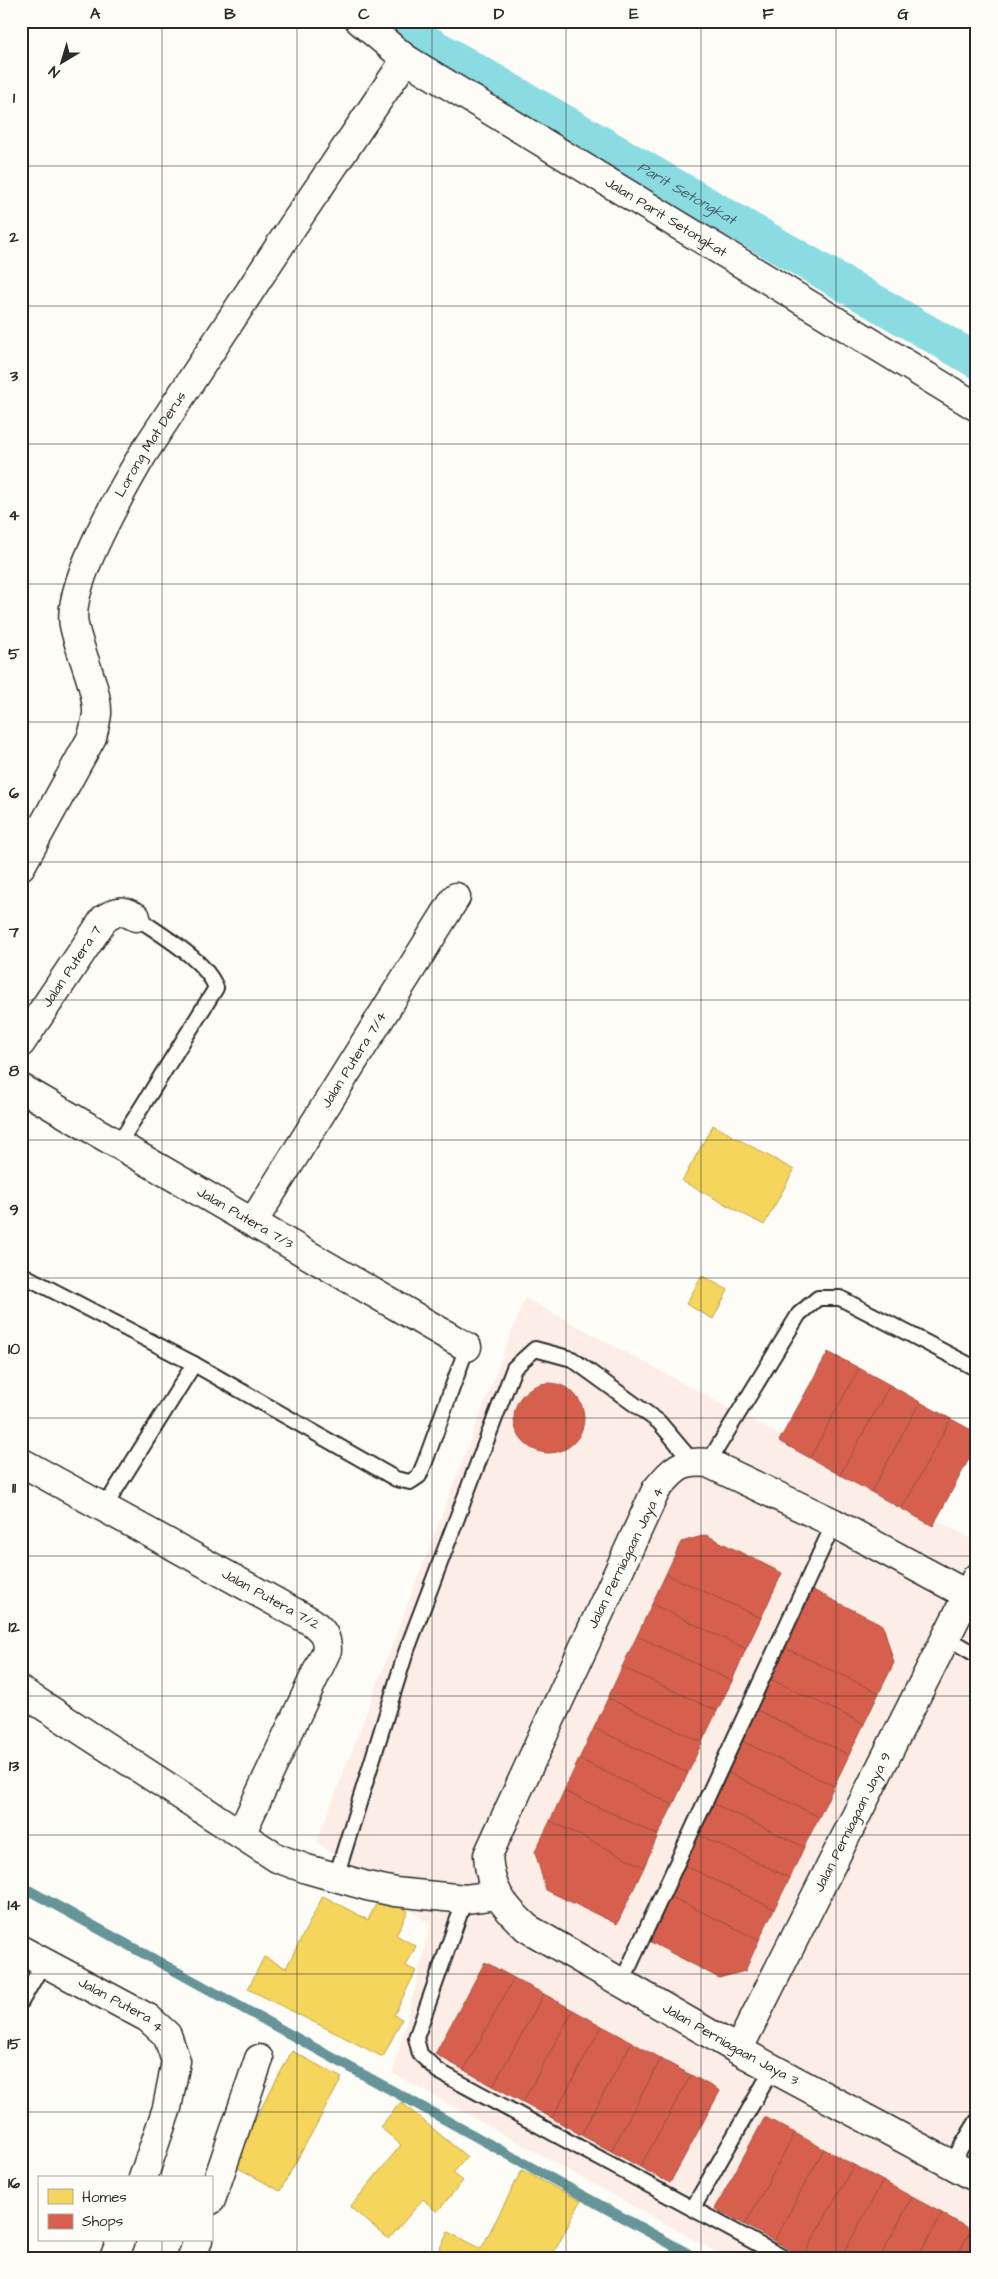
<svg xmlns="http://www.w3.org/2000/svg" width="998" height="2279" font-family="'Architects Daughter',sans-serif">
	<rect width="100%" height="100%" fill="#fdfcf7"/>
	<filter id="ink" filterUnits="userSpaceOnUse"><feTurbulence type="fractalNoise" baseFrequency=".02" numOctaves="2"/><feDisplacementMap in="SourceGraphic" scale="10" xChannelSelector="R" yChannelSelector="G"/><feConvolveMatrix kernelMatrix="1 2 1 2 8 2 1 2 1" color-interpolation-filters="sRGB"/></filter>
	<g filter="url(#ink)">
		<!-- built -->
		<polygon fill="#fcede6" points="525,1298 977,1542 977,2258 727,2258 393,2073 431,1925 317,1842"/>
		<!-- homes -->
		<g fill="#f6d55c" stroke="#b9a24d">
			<polygon points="713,1125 794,1170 764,1225 682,1181"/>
			<polygon points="702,1276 728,1290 713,1319 686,1304"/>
			<polygon points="323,1896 368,1920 380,1896 408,1911 396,1935 416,1946 406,1966 416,1971 394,2015 402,2019 383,2057 248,1989 264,1957 286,1968"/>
			<polygon points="292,2051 342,2078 280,2191 231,2164"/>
			<polygon points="401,2102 467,2157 453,2173 463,2181 437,2212 423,2199 389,2239 350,2207 401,2145 380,2127"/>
			<polygon points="522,2170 581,2201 551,2258 435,2258 448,2232 481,2249"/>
		</g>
		<!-- shops -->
		<g fill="#d6604d" stroke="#a35043">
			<polygon points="828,1352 859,1368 810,1458 779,1441"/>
			<polygon points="859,1368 890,1385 840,1475 810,1458"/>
			<circle cx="549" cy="1418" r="35"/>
			<polygon points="890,1385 920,1402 871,1492 840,1475"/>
			<polygon points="920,1402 951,1419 902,1509 871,1492"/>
			<polygon points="951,1419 977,1433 977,1444 933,1526 902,1509"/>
			<polygon points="706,1535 782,1573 761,1618 666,1574 681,1542"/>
			<polygon points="666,1574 761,1618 746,1649 652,1604"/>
			<polygon points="813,1590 883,1625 894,1663 879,1693 785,1648"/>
			<polygon points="652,1604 746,1649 732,1681 637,1636"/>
			<polygon points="637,1636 732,1681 717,1711 622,1667"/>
			<polygon points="785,1648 879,1693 864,1724 770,1679"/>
			<polygon points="622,1667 717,1711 702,1742 608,1698"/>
			<polygon points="770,1679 864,1724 849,1755 755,1709"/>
			<polygon points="608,1698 702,1742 688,1773 594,1728"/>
			<polygon points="755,1709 849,1755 834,1786 740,1740"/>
			<polygon points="594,1728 688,1773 673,1805 579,1759"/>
			<polygon points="740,1740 834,1786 819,1817 725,1771"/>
			<polygon points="579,1759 673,1805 658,1835 564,1791"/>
			<polygon points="725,1771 819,1817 804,1847 710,1802"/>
			<polygon points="564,1791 658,1835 644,1867 550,1821"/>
			<polygon points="710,1802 804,1847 790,1878 695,1833"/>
			<polygon points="550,1821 644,1867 617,1924 546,1890 535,1852"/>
			<polygon points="695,1833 790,1878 774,1909 680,1863"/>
			<polygon points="680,1863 774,1909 759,1940 665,1894"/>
			<polygon points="665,1894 759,1940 745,1971 719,1978 645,1939"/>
			<polygon points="485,1962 514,1978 464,2070 435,2054"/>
			<polygon points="514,1978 544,1994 493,2086 464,2070"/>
			<polygon points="544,1994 573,2010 523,2102 493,2086"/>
			<polygon points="573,2010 602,2026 552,2118 523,2102"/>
			<polygon points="602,2026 632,2042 581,2135 552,2118"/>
			<polygon points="632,2042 661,2059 611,2151 581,2135"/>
			<polygon points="661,2059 691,2075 640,2167 611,2151"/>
			<polygon points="691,2075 720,2091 670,2183 640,2167"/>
			<polygon points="765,2117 795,2133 745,2225 715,2209"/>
			<polygon points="795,2133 824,2149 774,2241 745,2225"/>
			<polygon points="824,2149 854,2165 803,2257 774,2241"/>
			<polygon points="854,2165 883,2181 841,2258 805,2258 803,2257"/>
			<polygon points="883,2181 912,2197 880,2258 841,2258"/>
			<polygon points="912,2197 942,2213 918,2258 880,2258"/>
			<polygon points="942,2213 971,2230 956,2258 918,2258"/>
			<polygon points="971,2230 977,2233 977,2258 956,2258"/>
		</g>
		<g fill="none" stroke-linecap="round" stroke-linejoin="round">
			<!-- stream -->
			<polyline stroke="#659599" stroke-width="10" points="21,1886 696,2258"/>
			<!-- canal -->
			<path stroke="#8bdce2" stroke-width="35" id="s1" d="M400 21 421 39 977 361"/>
			<defs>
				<g id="service">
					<path d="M118 1145 216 988C206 960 161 935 136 917"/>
					<polyline points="21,1274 194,1364 396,1479 410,1482 419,1476 425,1462 467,1347"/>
					<polyline points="708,1463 799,1314 818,1298 840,1298 977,1369"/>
					<polyline points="104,1508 194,1364"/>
					<polyline points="946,1637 977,1655"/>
					<polyline points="336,1877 405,1655 514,1368 535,1349 572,1359 659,1422 692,1461"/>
					<polyline points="465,1899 416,2038 420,2054 438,2071 784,2258"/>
					<polyline points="622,1982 834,1523"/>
					<polyline points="21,2002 44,1962"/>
					<polyline points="951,2164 977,2121"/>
					<polyline points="693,2208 773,2068"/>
				</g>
				<g id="minor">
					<path id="s2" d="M21 866 92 737C94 729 96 722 97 714 98 689 79 651 74 625 66 586 122 490 143 454L292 227 406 59"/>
					<path id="s3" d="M21 1043 104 919C119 909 121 910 136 917"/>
					<path id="s4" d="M21 1088 467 1347"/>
					<path id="s5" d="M253 1222 456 897"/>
					<path id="s6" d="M21 1462 312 1622C323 1631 327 1636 327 1650L241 1834"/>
					<path id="s7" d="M968 1595 834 1523 708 1463C680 1460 673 1470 656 1490L488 1855C490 1890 502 1905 527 1928L738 2050 977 2178"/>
					<polyline points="21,1691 277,1858 307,1869 367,1886 395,1892 465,1899 497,1895"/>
					<path id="s8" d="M21 1950 148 2018 167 2035 176 2061 167 2108 143 2178"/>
					<path id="s9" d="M738 2050 976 1578"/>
					<polyline points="211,2200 259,2059"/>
					<polyline points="114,2258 121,2240"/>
					<polyline points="192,2258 198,2240"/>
				</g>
				<g id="tertiary">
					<path id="s10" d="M360 21 406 59 977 407"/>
				</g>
			</defs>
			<!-- service casing -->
			<use href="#service" stroke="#2b2b2b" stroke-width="18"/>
			<!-- minor casing -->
			<use href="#minor" stroke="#2b2b2b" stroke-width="31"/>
			<!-- tertiary casing -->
			<use href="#tertiary" stroke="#2b2b2b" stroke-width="31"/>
			<!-- service -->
			<use href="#service" stroke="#fdfcf7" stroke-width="14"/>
			<!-- minor -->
			<use href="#minor" stroke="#fdfcf7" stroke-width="28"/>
			<!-- tertiary -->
			<use href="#tertiary" stroke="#fdfcf7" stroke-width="28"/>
		</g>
	</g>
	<!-- grid -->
	<path fill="none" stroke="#2b2b2b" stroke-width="1" stroke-opacity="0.55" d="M162 21V2178M297 21V2258M432 21V2258M566 21V2258M701 21V2258M836 21V2258M21 166H977M21 306H977M21 444H977M21 584H977M21 722H977M21 862H977M21 1000H977M21 1140H977M21 1278H977M21 1418H977M21 1556H977M21 1696H977M21 1835H977M21 1974H977M21 2112H977M162 2240V2258"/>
	<g text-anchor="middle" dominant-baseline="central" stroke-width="5" stroke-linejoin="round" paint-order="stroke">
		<!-- street labels -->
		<g font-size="14" fill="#2b2b2b" stroke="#fdfcf7">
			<text stroke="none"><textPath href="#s10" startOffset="364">Jalan Parit Setongkat</textPath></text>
			<text stroke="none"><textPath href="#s2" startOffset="462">Lorong Mat Derus</textPath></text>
			<text stroke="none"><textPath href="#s3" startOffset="92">Jalan Putera 7</textPath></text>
			<text stroke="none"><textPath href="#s5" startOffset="191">Jalan Putera 7/4</textPath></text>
			<text stroke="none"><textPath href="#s4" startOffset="259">Jalan Putera 7/3</textPath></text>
			<text transform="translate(626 1558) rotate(-64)">Jalan Perniagaan Jaya 4</text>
			<text stroke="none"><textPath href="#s6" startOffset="285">Jalan Putera 7/2</textPath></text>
			<text stroke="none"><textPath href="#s9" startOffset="255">Jalan Perniagaan Jaya 9</textPath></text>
			<text stroke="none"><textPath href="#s8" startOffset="114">Jalan Putera 4</textPath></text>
			<text stroke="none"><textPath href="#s7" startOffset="1076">Jalan Perniagaan Jaya 3</textPath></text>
		</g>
		<!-- water labels -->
		<g font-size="15" font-style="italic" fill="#486062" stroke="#fdfcf7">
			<text stroke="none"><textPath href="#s1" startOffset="335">Parit Setongkat</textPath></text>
		</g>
	</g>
	<!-- margin -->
	<rect width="998" height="2279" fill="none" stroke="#fdfcf7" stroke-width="55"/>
	<!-- legend -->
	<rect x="38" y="2176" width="175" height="65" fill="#fdfcf7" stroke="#a9a8a5"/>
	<rect x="48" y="2189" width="25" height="15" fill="#f6d55c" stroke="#a9a8a5"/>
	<text x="82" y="2202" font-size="15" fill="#2b2b2b">Homes</text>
	<rect x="48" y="2214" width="25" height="15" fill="#d6604d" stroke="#a9a8a5"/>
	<text x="82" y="2226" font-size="15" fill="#2b2b2b">Shops</text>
	<!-- north arrow -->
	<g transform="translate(62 62) rotate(218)" stroke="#fdfcf7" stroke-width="4" paint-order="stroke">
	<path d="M0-4L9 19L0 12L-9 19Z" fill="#2b2b2b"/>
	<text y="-8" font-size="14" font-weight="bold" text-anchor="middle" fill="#2b2b2b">N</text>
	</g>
	<rect x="28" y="28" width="942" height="2224" fill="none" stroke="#2b2b2b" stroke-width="2"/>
	<g font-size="16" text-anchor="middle" font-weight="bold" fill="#2b2b2b">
		<text x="95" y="19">A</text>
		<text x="230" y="19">B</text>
		<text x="364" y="19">C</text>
		<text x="499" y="19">D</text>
		<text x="634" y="19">E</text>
		<text x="768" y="19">F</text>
		<text x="903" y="19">G</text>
		<text x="14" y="103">1</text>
		<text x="14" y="242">2</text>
		<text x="14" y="381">3</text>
		<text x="14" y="520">4</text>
		<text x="14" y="659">5</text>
		<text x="14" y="798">6</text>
		<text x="14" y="937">7</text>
		<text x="14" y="1076">8</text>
		<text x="14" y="1215">9</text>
		<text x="14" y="1354">10</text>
		<text x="14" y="1493">11</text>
		<text x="14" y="1632">12</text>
		<text x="14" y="1771">13</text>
		<text x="14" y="1910">14</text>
		<text x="14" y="2049">15</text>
		<text x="14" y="2188">16</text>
	</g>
</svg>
